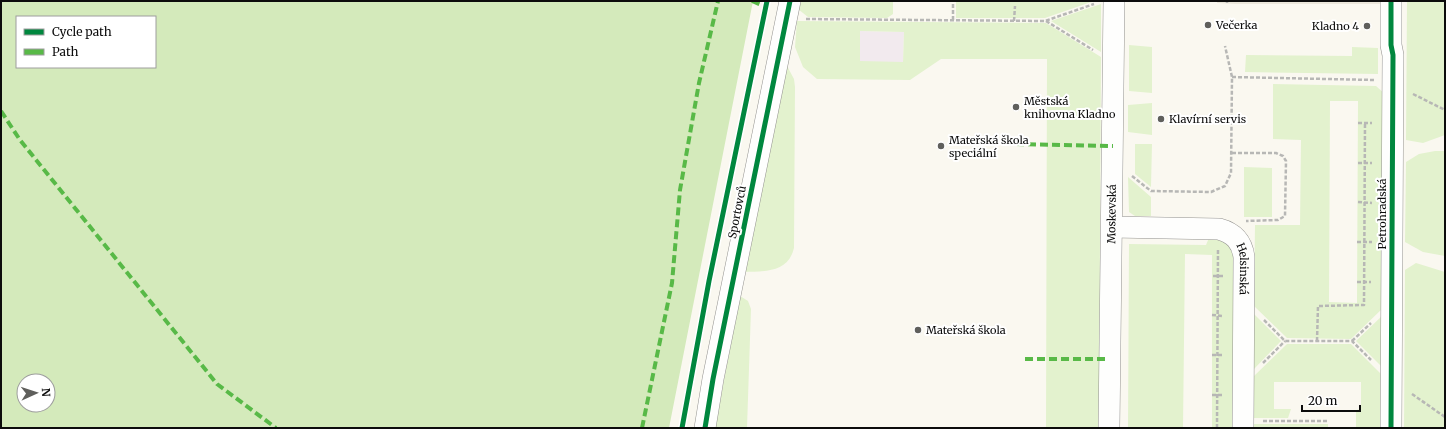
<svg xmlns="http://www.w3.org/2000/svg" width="1446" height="429" font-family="Merriweather,serif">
	<rect width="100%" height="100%" fill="#faf8f0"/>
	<!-- industrial -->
	<polygon fill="#f2eaee" points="860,31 904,32 903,63 860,62"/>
	<!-- green -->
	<g fill="#e3f2ce" fill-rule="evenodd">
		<polygon points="800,1 893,1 893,14 887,18 808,17 798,9"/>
		<polygon points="956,1 1094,1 1045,18 956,18"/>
		<polygon points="1407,1 1445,1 1445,135 1423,143 1406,140"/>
		<polygon points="1101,4 1101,52 1051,21"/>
		<path d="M797 21 1046 23 1101 57 1099 428H1046L1047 59H941L910 80 817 79 803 67 795 47ZM860 31 904 32 903 62 860 61Z"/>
		<polygon points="1129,45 1152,47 1152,93 1129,91"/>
		<polygon points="1352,47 1378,48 1378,74 1245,72 1246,55 1352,56"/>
		<path d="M787 66 794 79 795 87 794 248C788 273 765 271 744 272Z"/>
		<path d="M1273 84 1376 86 1385 94 1384 307 1351 339 1287 338 1254 306 1255 225H1300L1301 140 1273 139ZM1330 101H1358L1357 303 1329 302Z"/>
		<polygon points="1152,103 1152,135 1128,132 1128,105"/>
		<polygon points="1135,144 1152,144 1151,187 1135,174"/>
		<polygon points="1435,151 1445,151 1445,256 1423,252 1405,242 1406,162 1419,154"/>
		<polygon points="1244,167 1272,168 1272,217 1244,217"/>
		<polygon points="1128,177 1151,197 1151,216 1135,216 1129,212"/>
		<polygon points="1211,233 1236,246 1239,428 1212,428 1212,255 1185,254 1183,428 1128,428 1129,244 1206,245"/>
		<polygon points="1416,263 1445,272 1445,428 1404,428 1405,270"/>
		<polygon points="740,296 748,301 751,309 747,428 715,428"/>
		<polygon points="1254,314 1281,341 1254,369"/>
		<polygon points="1384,314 1384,369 1356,341"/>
		<polygon points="1287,344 1351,344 1384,377 1383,428 1356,428 1356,410 1361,409 1361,382 1274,382 1274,409 1291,409 1288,418 1253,418 1254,376"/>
		<rect x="1253" y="424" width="75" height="4"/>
	</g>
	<!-- forest -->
	<path fill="#d4eabb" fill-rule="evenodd" d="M1 1H753L669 428H1ZM17 17H155V67H17ZM24 381H48V405H24Z"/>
	<!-- plaza -->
	<polygon fill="#ebe7db" points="1217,1 1381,1 1381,4 1235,4 1217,3"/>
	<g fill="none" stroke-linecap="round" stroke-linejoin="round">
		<defs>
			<g id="minor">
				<polyline points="1391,1 1391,45 1393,55 1391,428"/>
				<path id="s1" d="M1112 227 1219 229C1234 233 1242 242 1244 257L1243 428"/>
				<polyline points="705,428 713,379 790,1"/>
				<path id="s2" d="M1109 428 1114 1"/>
			</g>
		</defs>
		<!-- minor casing -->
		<use href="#minor" stroke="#93928f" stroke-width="22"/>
		<!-- path -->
		<g stroke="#b7b7b5" stroke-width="2.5" stroke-dasharray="4 2" stroke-linecap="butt">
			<polyline points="1227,3 1227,1"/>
			<polyline points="806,19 1045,21 1094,4"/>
			<polyline points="953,20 953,1"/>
			<polyline points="1014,21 1015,6"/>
			<polyline points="1046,21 1093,50"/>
			<polyline points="1232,77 1374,80"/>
			<polyline points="1413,94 1445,110"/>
			<polyline points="1358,123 1372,123"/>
			<polyline points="1232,153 1276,153 1283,156 1286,161 1285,216 1278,220 1246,221"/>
			<polyline points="1358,163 1372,163"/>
			<polyline points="1132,176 1151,191 1211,192 1225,186 1231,173 1232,77 1225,46"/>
			<polyline points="1358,202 1372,203"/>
			<polyline points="1357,242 1372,242"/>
			<polyline points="1213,276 1224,276"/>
			<polyline points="1357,282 1371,282"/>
			<polyline points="1212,315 1223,316"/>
			<polyline points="1264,320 1285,341 1352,341 1371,360"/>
			<polyline points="1317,341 1318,306 1364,305 1365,123"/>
			<polyline points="1352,341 1371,323"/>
			<polyline points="1212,355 1223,355"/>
			<polyline points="1263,363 1285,341"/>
			<polyline points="1412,394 1445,417"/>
			<polyline points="1212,395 1223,395"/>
			<polyline points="1263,421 1328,421"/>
			<polyline points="1217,428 1218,249"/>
		</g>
		<!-- minor -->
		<use href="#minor" stroke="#fefefd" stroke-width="21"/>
		<!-- quiet -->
		<g stroke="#58b947" stroke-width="4" stroke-dasharray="8 4" stroke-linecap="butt">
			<polyline points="752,1 766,7"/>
			<polyline points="1,111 20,140 217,384 276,428"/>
			<polyline points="1016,144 1113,146"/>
			<polyline points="1025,359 1109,359"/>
			<polyline points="642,428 672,283 680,190 699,83 718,1"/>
		</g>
		<defs>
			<g id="cycleway">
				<polyline points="1391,1 1391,45 1393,55 1391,428"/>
				<polyline points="682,428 709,281 767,1"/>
				<polyline points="705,428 713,379 790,1"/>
			</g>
		</defs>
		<!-- cycleway casing -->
		<use href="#cycleway" stroke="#fff" stroke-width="8"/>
		<!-- cycleway -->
		<use href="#cycleway" stroke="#00873e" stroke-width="5"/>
	</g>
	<!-- markers -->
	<g fill="#5f5f5c" stroke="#fff" stroke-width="1.5">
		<circle cx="1208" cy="25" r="4"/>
		<circle cx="1367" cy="26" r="4"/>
		<circle cx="1016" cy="107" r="4"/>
		<circle cx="1161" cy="119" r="4"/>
		<circle cx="941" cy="146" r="4"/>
		<circle cx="918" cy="330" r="4"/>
	</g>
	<g text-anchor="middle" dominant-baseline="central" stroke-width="4" stroke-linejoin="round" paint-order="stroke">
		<!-- poi labels -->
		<g font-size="11" fill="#0c0c0c" stroke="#fff" text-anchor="start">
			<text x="1216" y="25">Večerka</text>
			<text x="1359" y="26" text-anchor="end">Kladno 4</text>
			<text x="1024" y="101">Městská<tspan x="1024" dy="13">knihovna Kladno</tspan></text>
			<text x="1169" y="119">Klavírní servis</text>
			<text x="949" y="140">Mateřská škola<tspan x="949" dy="13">speciální</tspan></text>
			<text x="926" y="330">Mateřská škola</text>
		</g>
		<!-- street labels -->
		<g font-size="11" fill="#0c0c0c" stroke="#fff">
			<text transform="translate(737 212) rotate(-79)">Sportovců</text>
			<text transform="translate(1382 214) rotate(-90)">Petrohradská</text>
			<text stroke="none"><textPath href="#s2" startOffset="214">Moskevská</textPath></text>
			<text stroke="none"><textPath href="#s1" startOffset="159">Helsinská</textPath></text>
		</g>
	</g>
	<!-- border -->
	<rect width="1446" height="429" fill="none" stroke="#0c0c0c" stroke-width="4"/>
	<!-- legend -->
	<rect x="16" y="16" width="140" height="52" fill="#ffffff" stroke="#9e9e9e"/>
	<rect x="24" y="29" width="20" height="6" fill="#00873e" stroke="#9e9e9e"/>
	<text x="52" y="36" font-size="12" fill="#0c0c0c">Cycle path</text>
	<rect x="24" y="49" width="20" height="6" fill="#58b947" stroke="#9e9e9e"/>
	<text x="52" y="56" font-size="12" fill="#0c0c0c">Path</text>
	<!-- north arrow -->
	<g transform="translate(36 393) rotate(87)"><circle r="19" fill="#ffffff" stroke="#9e9e9e"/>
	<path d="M0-3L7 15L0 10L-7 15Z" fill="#5f5f5c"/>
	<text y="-6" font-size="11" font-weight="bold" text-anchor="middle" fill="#0c0c0c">N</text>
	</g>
	<!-- scale -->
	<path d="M1302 405v6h58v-6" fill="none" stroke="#0c0c0c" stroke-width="2"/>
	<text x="1308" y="405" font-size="12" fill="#0c0c0c" stroke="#ffffff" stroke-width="3" paint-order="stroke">20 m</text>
</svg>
